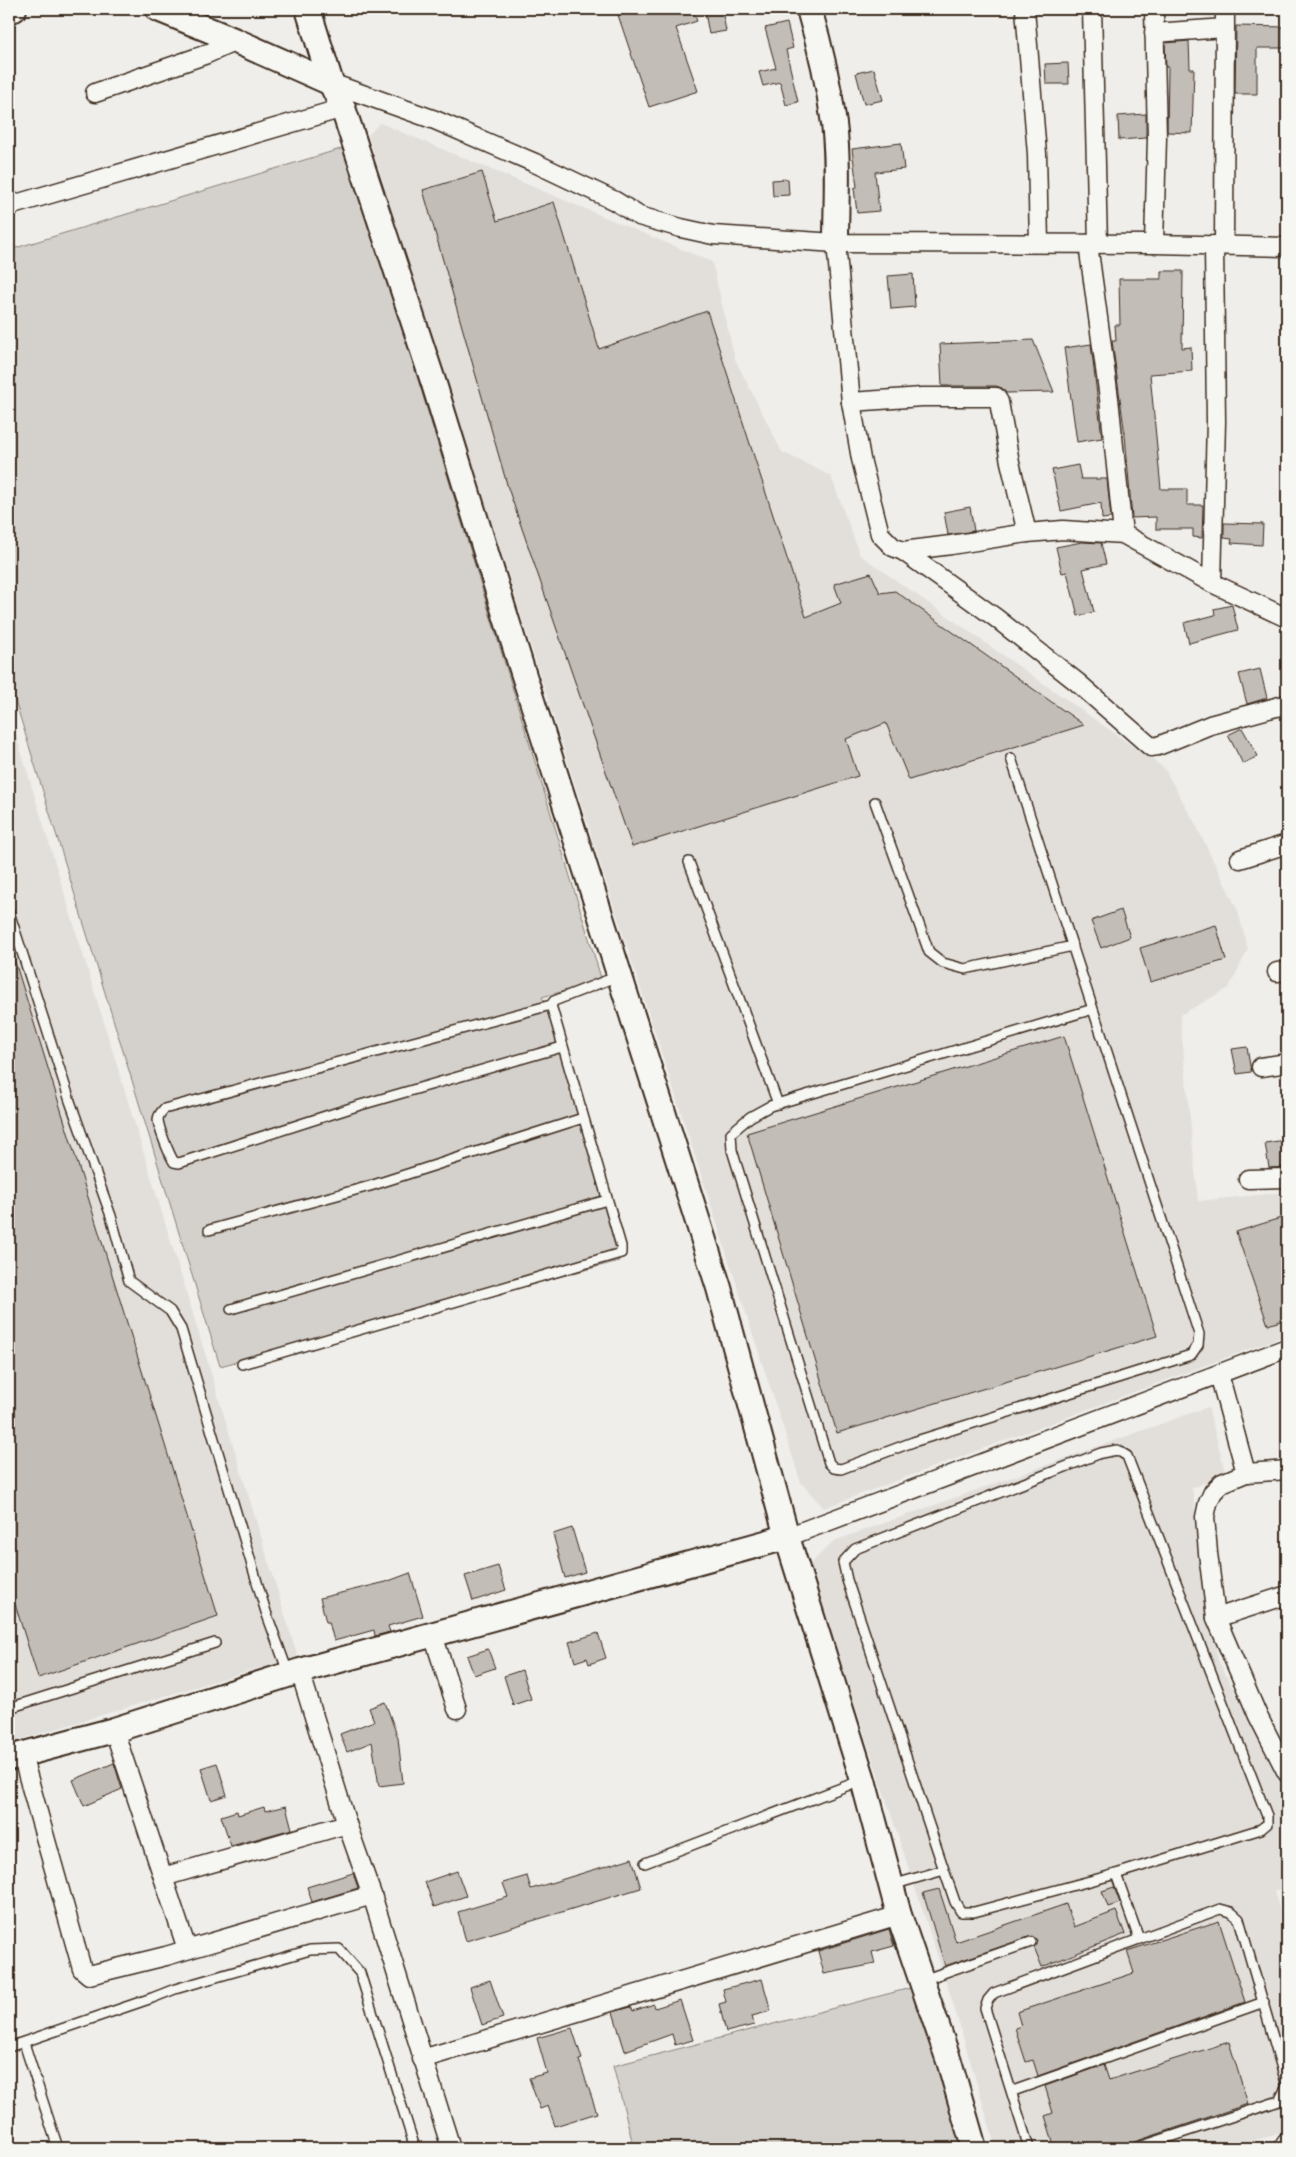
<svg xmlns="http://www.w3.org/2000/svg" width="1296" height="2157" viewBox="0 0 1296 2157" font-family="'Balsamiq Sans',sans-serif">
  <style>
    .built { fill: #e2dfdb }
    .green { fill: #d4d1cc; stroke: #887e75 }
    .building { fill: #c2bdb7; stroke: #3b2a1e }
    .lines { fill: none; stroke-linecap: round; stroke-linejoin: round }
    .lane-casing { stroke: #3b2a1e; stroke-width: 12 }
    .street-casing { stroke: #3b2a1e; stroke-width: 21 }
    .secondary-casing { stroke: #3b2a1e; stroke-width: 28 }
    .lane { stroke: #f6f6f2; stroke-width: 9 }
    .street { stroke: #f6f6f2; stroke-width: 18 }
    .secondary { stroke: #f6f6f2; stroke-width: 24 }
  </style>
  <rect width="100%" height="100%" fill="#efeeea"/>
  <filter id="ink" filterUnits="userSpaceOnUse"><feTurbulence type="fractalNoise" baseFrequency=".02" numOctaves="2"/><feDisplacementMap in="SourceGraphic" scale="10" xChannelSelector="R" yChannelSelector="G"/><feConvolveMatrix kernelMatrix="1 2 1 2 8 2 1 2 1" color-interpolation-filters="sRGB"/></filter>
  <g filter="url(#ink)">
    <g class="built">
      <polygon points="380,123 712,262 735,359 782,452 831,476 860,555 1164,768 1196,825 1238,911 1248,949 1229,988 1180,1015 1198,1201 1287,1192 1287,1335 824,1508 801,1483 608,888 368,135"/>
      <polygon points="9,712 299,1661 255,1669 9,1743"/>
      <polygon points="1208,1407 1226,1474 1192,1488 1218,1660 1283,1784 1287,1800 1287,1887 1274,1891 1287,1934 1287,2116 1279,2134 1222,2148 996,2148 952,2000 809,1565 834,1541"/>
    </g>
    <g class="green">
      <polygon points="347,147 602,981 542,997 562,1047 619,1261 220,1366 9,681 9,250"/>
      <polygon points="918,1986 961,2148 634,2148 613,2066"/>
    </g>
    <g class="building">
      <polygon points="616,9 692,9 697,21 676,28 698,91 649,107"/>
      <polygon points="722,9 726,31 709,34 705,12"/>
      <polygon points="787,23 793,48 786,50 798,102 786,105 780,82 763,86 759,72 776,68 765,28"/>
      <polygon points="1236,26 1287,27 1287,48 1257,48 1257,94 1235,94"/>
      <polygon points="1189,41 1190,69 1194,69 1192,133 1167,132 1168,67 1166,67 1165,43"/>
      <polygon points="1068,63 1069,84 1046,84 1045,64"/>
      <polygon points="874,69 883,100 864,104 856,73"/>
      <polygon points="1146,114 1146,138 1119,140 1118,116"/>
      <polygon points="901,143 904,169 875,172 879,211 857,213 854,188 857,187 852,149"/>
      <polygon points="482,172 497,221 554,202 599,349 707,311 806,617 841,603 834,584 871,573 880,593 895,591 1084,725 909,780 886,723 846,739 858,776 632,847 508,488 423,190"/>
      <polygon points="788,179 789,195 773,196 772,180"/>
      <polygon points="1161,271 1183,271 1182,348 1191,347 1192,371 1150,374 1161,489 1187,489 1187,505 1203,505 1202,538 1193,537 1193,529 1156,529 1156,517 1132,518 1125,435 1112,341 1116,341 1115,325 1120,325 1119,279 1161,279"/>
      <polygon points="913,274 915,307 891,309 888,276"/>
      <polygon points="1033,340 1054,392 1006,393 1002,388 996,386 942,386 940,344"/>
      <polygon points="1091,344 1102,438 1077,442 1064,348"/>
      <polygon points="1078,465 1081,479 1107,479 1111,518 1102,519 1101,503 1061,511 1052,470"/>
      <polygon points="970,507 974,531 948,535 944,512"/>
      <polygon points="1224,523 1263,524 1262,545 1231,543 1232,539 1224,538"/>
      <polygon points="1082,542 1101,543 1106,564 1083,569 1094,612 1078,616 1067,572 1062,573 1056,547"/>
      <polygon points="1232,605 1238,630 1189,643 1184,623 1215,615 1214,609"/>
      <polygon points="1260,669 1267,698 1247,704 1239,674"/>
      <polygon points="1242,728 1258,756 1243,764 1228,735"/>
      <polygon points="1121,910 1130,937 1101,948 1091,921"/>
      <polygon points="1216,925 1226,960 1150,982 1140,948"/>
      <polygon points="9,952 12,952 218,1616 38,1678 9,1585"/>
      <polygon points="1064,1036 1157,1336 837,1433 747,1133"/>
      <polygon points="1247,1047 1251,1072 1237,1074 1232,1049"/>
      <polygon points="1285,1140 1287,1167 1269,1168 1265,1143"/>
      <polygon points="1287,1216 1287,1319 1268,1325 1236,1232"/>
      <polygon points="572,1528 585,1572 565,1578 553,1534"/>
      <polygon points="498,1566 506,1590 473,1601 465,1576"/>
      <polygon points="410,1573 423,1616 388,1626 390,1632 375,1636 374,1630 334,1641 329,1622 326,1622 320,1598 386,1582"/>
      <polygon points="598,1633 606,1658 589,1664 587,1658 575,1662 569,1642"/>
      <polygon points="488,1649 495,1668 474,1675 467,1656"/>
      <polygon points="522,1670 531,1699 513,1705 504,1676"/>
      <polygon points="385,1702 398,1738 403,1783 379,1786 372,1742 347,1752 340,1734 374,1721 369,1708"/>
      <polygon points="114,1763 122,1789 84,1806 73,1780"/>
      <polygon points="217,1763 227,1795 211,1800 201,1768"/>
      <polygon points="286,1806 292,1829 231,1846 221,1816 237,1811 238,1815 264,1807 265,1811"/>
      <polygon points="632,1858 641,1888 466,1941 458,1912 508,1897 503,1883 527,1876 531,1889"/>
      <polygon points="457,1871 466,1896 434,1907 425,1882"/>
      <polygon points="353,1873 358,1888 312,1902 307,1887"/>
      <polygon points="1114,1887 1120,1903 1108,1907 1102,1891"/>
      <polygon points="939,1889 956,1942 1066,1904 1074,1927 1116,1911 1125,1934 1042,1967 1034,1947 1037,1940 1032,1936 945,1966 923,1893"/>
      <polygon points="1219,1921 1245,2002 1038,2076 1033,2060 1026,2062 1015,2028 1021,2026 1017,2012 1134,1973 1127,1951"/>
      <polygon points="889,1929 894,1946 872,1952 875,1964 824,1974 818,1951"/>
      <polygon points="762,1979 771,2011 752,2016 754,2025 726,2032 719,2004 726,2002 723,1989"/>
      <polygon points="490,1980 503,2018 482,2025 470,1987"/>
      <polygon points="680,2000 693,2040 675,2045 672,2034 625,2051 613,2012 631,2007 633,2011 654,2004 655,2008"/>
      <polygon points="572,2028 582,2059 579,2060 597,2113 555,2126 548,2106 540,2109 529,2078 547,2073 537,2038"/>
      <polygon points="1229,2042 1248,2104 1134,2142 1127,2148 1055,2148 1045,2116 1053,2113 1045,2086 1104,2065 1109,2080"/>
    </g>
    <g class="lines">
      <g class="lane-casing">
        <g id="lane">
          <polyline points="1011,758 1199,1334 1198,1345 1191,1355 913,1442 841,1469 834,1468 829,1463 732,1150 731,1133 750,1117 770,1106 1093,1009"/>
          <polyline points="875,802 929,952 943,963 965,969 1073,946"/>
          <polyline points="689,862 778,1104"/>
          <polyline points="9,912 70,1101 111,1216 129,1281 170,1311 181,1329 266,1612 289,1675"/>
          <path d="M562 1047 357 1106 179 1163 174 1162C169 1154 159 1129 158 1120 158 1115 161 1112 164 1109L551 1005 554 1001 618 976"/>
          <polyline points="209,1230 370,1186 583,1118"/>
          <polyline points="231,1309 607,1200"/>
          <polyline points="242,1364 621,1253 621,1246 551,1005"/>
          <polyline points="9,1708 215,1643"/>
          <polyline points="645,1863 862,1780"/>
          <polyline points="1116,1874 1139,1939"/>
          <polyline points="892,1885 944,1870 955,1902 961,1912 974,1912 1116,1874 1261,1829 1267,1824 1267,1816 1127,1456 1117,1450 1101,1453 855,1549 843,1562 847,1580 944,1870"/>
          <polyline points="923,1980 1031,1942"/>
          <polyline points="24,2043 58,2148"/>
          <polyline points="9,2047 152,1998 175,1989 310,1950 339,1949 360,1973 415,2148"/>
          <polyline points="1013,2091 1264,2002"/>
          <polyline points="1029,2148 985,2008 988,2000 994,1993 1220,1909 1231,1912 1239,1919 1287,2086 1279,2101 1136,2148"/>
        </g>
      </g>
      <g class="street-casing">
        <g id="street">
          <polyline points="1025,9 1037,154 1039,243"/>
          <polyline points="1092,9 1098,244"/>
          <polyline points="1154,9 1157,138 1154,244"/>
          <polyline points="1154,33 1225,28"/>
          <polyline points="331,83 435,120 535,163 615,201 639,216 681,228 713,235 836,243 1154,244 1287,247"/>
          <polyline points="95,93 207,54 236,41"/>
          <polyline points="9,206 343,108"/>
          <polyline points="836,243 851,402 861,459 880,534 893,547 903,551 951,545 1027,533 1063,530 1123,534 1212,583 1287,618"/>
          <polyline points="1088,244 1109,398 1123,534"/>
          <polyline points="1224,245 1225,9"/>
          <polyline points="851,402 922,397 996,397 999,402 1010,462 1027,533"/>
          <polyline points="903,551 996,618 1077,682 1151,747 1158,746 1210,725 1287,704"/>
          <polyline points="1212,583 1216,421 1214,245"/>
          <polyline points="1240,859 1287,844"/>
          <polyline points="1277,972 1287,971"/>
          <polyline points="1261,1067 1287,1063"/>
          <polyline points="1248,1179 1287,1178"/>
          <polyline points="1219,1374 1246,1473 1222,1483 1213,1492 1208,1503 1205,1517 1208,1553 1216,1618 1258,1716 1287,1773"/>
          <polyline points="1246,1473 1287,1470"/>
          <polyline points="787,1537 1287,1348"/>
          <polyline points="1216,1618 1287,1595"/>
          <polyline points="433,1635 457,1709"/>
          <polyline points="300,1671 347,1824 372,1895 451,2148"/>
          <polyline points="114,1730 187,1949"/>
          <polyline points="22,1755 82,1969 89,1975 166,1956 372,1895"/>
          <polyline points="163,1877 347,1824"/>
          <polyline points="422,2059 899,1915"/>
          <polyline points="1283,2148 1287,2142"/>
        </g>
      </g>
      <g class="secondary-casing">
        <g id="secondary">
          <polyline points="158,9 236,41 331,83"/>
          <polyline points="308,9 331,83 343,108 434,384 520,663 719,1288 787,1537 863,1780 899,1915 949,2061 974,2148"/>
          <path d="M809 9C820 46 829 86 834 124 839 164 836 203 836 243"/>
          <polyline points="9,10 14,9"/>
          <polyline points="9,1758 114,1730 300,1671 787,1537"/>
        </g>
      </g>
      <use href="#lane" class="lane"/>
      <use href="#street" class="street"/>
      <use href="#secondary" class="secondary"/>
    </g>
  </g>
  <rect width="1296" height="2157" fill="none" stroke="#f6f6f2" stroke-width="30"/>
  <rect x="15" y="15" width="1266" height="2127" fill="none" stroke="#3b2a1e" stroke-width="2" filter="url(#ink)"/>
</svg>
